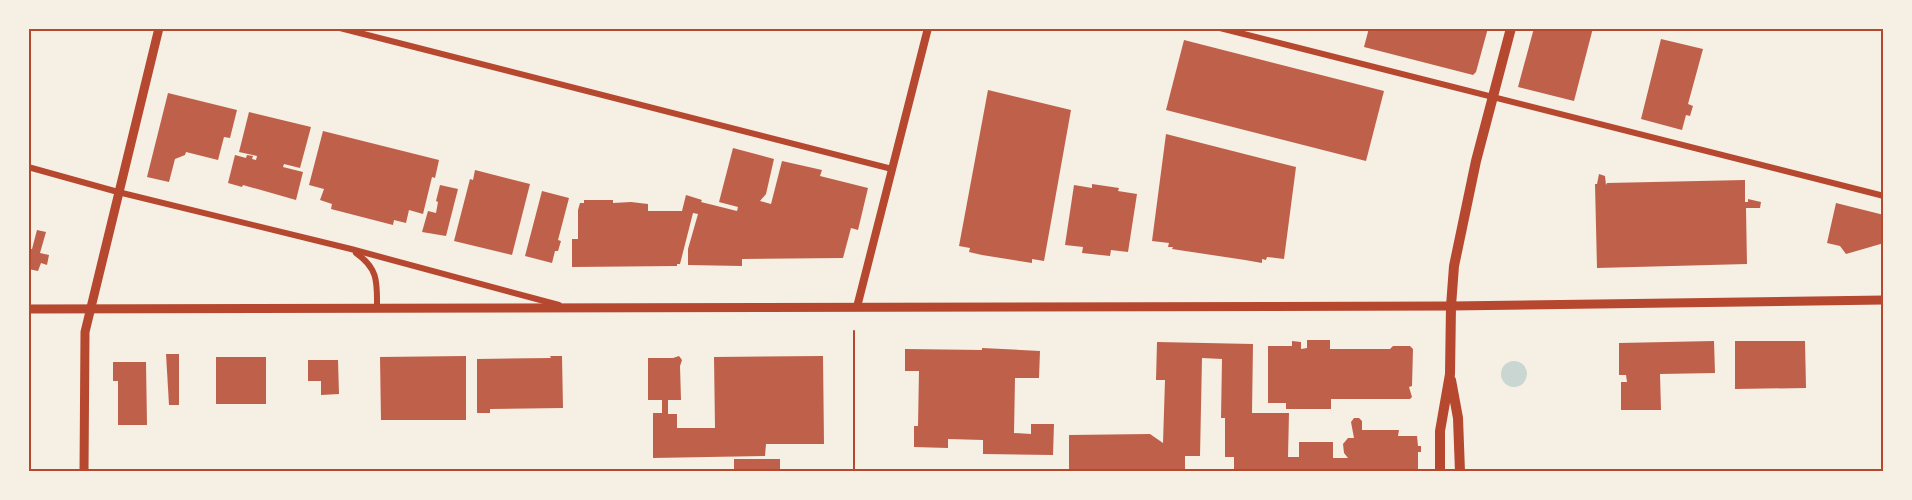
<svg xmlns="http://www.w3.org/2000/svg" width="1912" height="500" viewBox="0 0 1912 500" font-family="Barlow,sans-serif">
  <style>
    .water { fill: #c9d6d2 }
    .building { fill: #bf614a }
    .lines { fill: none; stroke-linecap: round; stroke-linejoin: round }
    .path { stroke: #b5482f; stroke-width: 2 }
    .minor { stroke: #b5482f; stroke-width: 6 }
    .tertiary { stroke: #b5482f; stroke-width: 8 }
    .secondary { stroke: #b5482f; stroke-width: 9 }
    .primary { stroke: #b5482f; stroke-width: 10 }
    .neatline { fill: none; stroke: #b5482f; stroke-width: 2 }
  </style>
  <rect width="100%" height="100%" fill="#f6efe4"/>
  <circle class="water" cx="1514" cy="374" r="13"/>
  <g class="building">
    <polygon points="1369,28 1488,28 1476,72 1473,75 1364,47"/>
    <polygon points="1534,28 1593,28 1574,101 1518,87"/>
    <polygon points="1661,39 1703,49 1688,104 1693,106 1690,116 1686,115 1682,130 1641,119"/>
    <polygon points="1184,40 1384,91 1366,161 1166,110"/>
    <polygon points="988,90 1071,110 1044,261 1032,259 1032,263 982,255 969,252 970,248 959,246"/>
    <polygon points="168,93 237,110 230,138 224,137 218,160 186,152 185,155 175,159 169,182 147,177"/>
    <polygon points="249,112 311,127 300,168 284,164 283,167 303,172 296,200 243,185 242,187 228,183 235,155 246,158 247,155 253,156 252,159 256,160 257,156 239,152"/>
    <polygon points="323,131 439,160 435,178 432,177 423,214 409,210 406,223 394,220 393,225 331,209 332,204 320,200 324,189 309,185"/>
    <polygon points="1166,134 1296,167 1284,259 1267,257 1266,260 1262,259 1262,263 1245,260 1172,249 1173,247 1168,247 1169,243 1152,241"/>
    <polygon points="733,148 774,159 766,194 760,201 771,204 782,161 822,170 820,176 868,188 858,230 851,228 843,258 742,259 742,266 688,265 688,249 698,214 693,213 680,264 677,264 677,266 572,267 572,239 578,239 578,210 580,203 584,203 584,200 613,200 613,203 631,202 648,204 648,211 682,211 686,195 702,200 701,202 737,211 738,207 719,202"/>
    <polygon points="475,170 530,184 512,255 454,241 470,179 473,180"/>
    <polygon points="1599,174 1605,176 1606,185 1607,183 1745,180 1745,202 1748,202 1748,199 1761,202 1760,208 1746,208 1747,264 1597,268 1595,184 1597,184"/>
    <polygon points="1092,184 1119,188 1118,191 1137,194 1128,252 1111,250 1110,256 1082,253 1083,247 1065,245 1074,185 1092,188"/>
    <polygon points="440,185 458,189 446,236 422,232 428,211 436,213 438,202 436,201"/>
    <polygon points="542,191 569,198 558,240 561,241 558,251 555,251 552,263 525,256"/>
    <polygon points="1836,203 1884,215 1884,243 1846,254 1840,246 1827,243"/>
    <polygon points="37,230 46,232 40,253 49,255 47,265 41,263 38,271 28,269 31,258 28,257 28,249 32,249"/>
    <polygon points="1307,340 1330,340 1330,349 1390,349 1393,346 1410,346 1413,349 1412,386 1409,387 1412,397 1410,399 1331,399 1331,409 1286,409 1286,403 1268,403 1268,346 1292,346 1292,341 1301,342 1301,349 1307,348"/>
    <polygon points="1714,341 1715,373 1660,374 1661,410 1621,410 1621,382 1627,382 1626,375 1619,375 1619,343"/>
    <polygon points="1735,341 1805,341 1806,388 1735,389"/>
    <polygon points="1157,342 1253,344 1252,413 1289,413 1288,457 1299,457 1299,442 1333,442 1333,458 1348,458 1344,453 1343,444 1348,438 1354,438 1351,422 1354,418 1359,418 1362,421 1362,430 1399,430 1398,436 1417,436 1418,446 1421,446 1421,452 1418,452 1418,472 1234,472 1234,457 1225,457 1225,418 1221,418 1222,359 1202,358 1200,456 1185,456 1185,472 1069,472 1069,435 1150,434 1163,443 1165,380 1156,380"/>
    <polygon points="982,348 1040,351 1039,378 1015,378 1014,433 1031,434 1031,424 1054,424 1053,455 983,454 983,440 948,439 948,448 914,447 914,426 918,426 919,371 905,371 905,349 982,350"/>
    <polygon points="166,354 179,354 179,405 169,405"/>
    <polygon points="466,356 466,420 381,420 380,357"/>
    <polygon points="550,356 562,356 563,408 490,409 490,413 477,413 477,359 551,358"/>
    <polygon points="679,356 682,360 680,366 681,400 668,400 668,414 677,414 677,428 715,428 714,357 823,356 824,444 766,444 765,456 653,458 653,413 662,413 662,400 648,400 648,358 673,358"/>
    <rect x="216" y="357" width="50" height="47"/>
    <polygon points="308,360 338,360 339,394 321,395 321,381 308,381"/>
    <polygon points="113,362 146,362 147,425 118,425 118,381 113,381"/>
    <rect x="734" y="459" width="46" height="13"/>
  </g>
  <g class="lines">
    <polyline class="path" points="854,472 854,331"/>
    <g class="minor">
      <polyline points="340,28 892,169"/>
      <polyline points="1220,28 1884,196"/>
      <polyline points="28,167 118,192 351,249 559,305"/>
      <path d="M356 253C379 269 377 283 377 309"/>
    </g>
    <polyline class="tertiary" points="857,307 928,28"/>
    <g class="secondary">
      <polyline points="28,309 1451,306 1884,300"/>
      <polyline points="84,472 85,332 159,28"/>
    </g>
    <g class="primary">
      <polyline points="1451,380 1458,418 1460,472"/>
      <polyline points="1440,472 1440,431 1450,374 1451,306 1454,266 1476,161 1511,28"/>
    </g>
  </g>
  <rect width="1912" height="500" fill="none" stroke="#f6efe4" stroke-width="60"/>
  <rect x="30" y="30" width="1852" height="440" class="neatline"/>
</svg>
